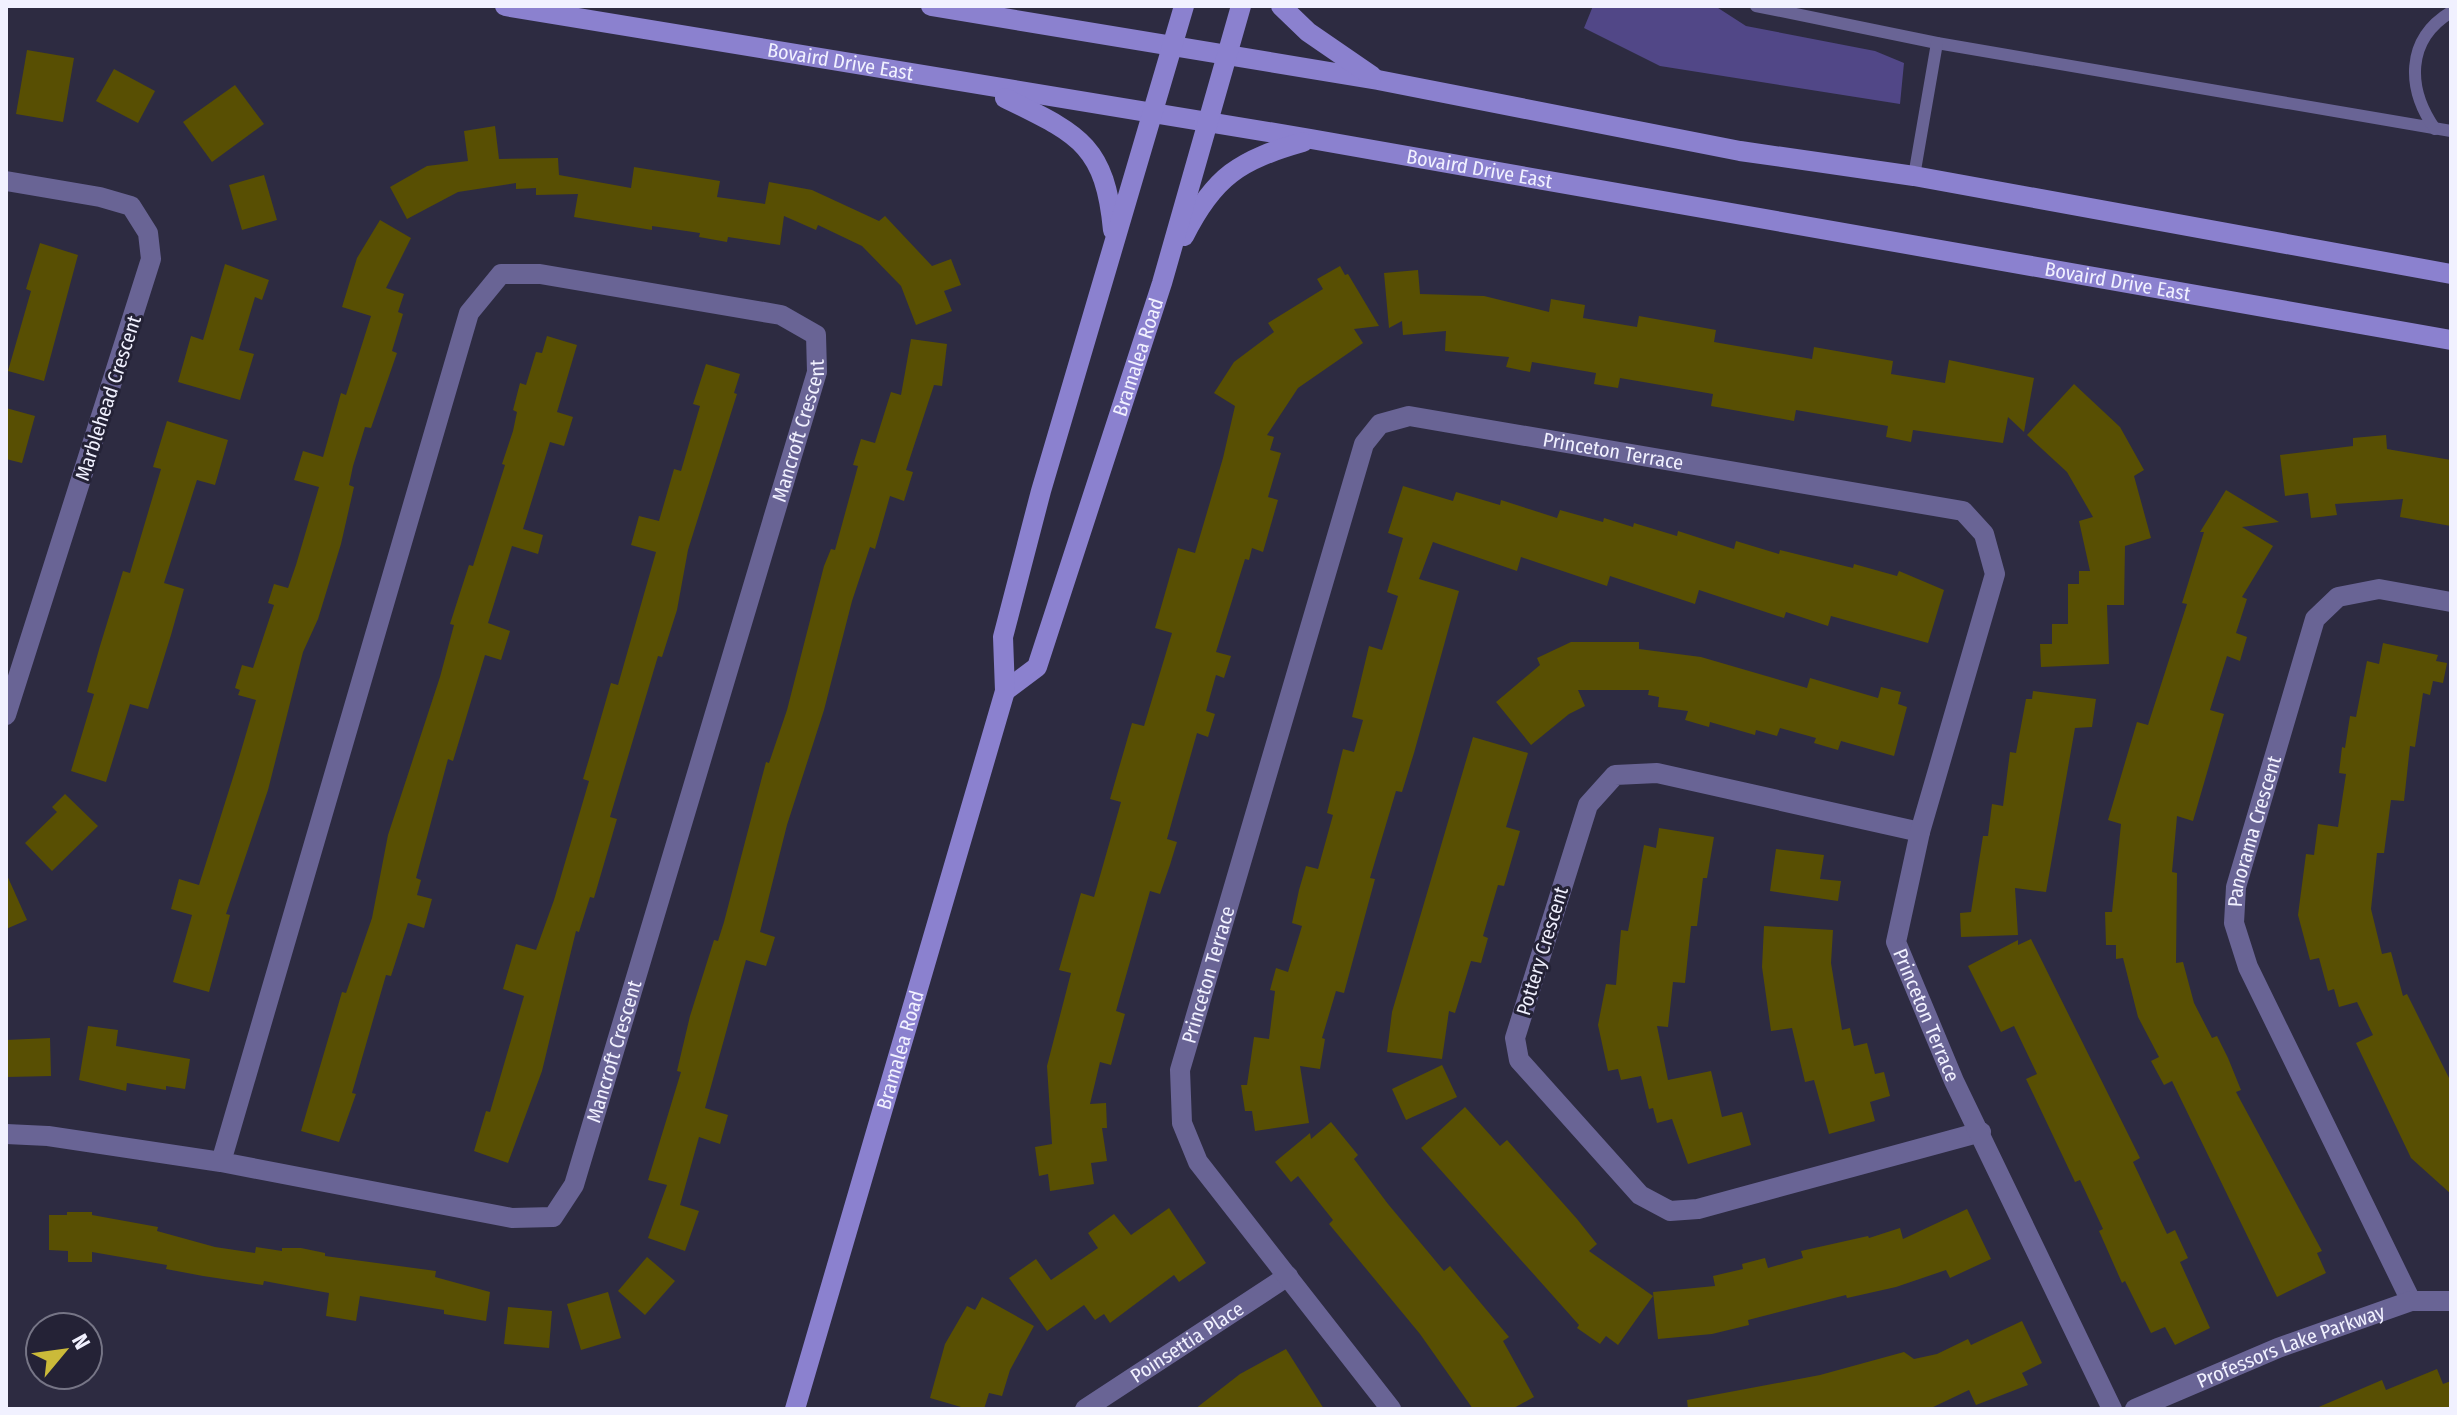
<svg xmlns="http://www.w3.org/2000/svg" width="2457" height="1415" viewBox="0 0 2457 1415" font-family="'Fira Sans Condensed',sans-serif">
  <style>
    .green { fill: #514787 }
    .building { fill: #584f03 }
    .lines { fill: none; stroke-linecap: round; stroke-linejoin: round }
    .service { stroke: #696495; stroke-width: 12 }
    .minor { stroke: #696495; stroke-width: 20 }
    .secondary { stroke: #8b81cf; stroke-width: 20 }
    .labels { text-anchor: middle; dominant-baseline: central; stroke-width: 6; stroke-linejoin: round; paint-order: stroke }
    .street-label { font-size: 20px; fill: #f1f1ff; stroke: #242236 }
  </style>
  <rect width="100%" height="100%" fill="#2d2b41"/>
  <polygon class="green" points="1593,6 1715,6 1746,26 1875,51 1904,63 1900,104 1660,66 1584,28"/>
  <g class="building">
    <polygon points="27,50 74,58 63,122 16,114"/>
    <polygon points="114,69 155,91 138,123 96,101"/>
    <polygon points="235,85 264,124 212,162 183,122"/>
    <polygon points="495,126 499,159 558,158 559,175 631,188 634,167 720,181 717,197 765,204 769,182 812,190 879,221 885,216 932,266 951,259 961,285 944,291 952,311 916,325 901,286 862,246 818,225 816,230 784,216 780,245 728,237 727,242 699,237 700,233 652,226 652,230 574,217 578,194 536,195 536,188 516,189 516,183 458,192 407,219 390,187 427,166 468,161 464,131"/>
    <polygon points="264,175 277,220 242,230 229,185"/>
    <polygon points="380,220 411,238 386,288 404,294 398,312 403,314 392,351 397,353 371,428 365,427 353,466 349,485 354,487 341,544 318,619 303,652 268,790 226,914 230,915 209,992 173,982 192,915 171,909 179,879 199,885 236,768 256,700 238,695 240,690 235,688 242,665 253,668 274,605 268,603 274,584 288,588 296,565 319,487 294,480 303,451 323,457 341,393 346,395 371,316 342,307 357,258"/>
    <polygon points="40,243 78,255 44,381 8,371 31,291 26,289"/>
    <polygon points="225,264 269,280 262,300 255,297 239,350 254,354 240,400 178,382 191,336 203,340"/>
    <polygon points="1340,266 1345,275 1348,274 1379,326 1354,329 1363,343 1298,388 1267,435 1274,437 1270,450 1281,453 1268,497 1278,500 1263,552 1252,548 1249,560 1245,559 1216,652 1231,656 1224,678 1216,675 1206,711 1215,714 1208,737 1197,733 1167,839 1177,842 1170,865 1160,894 1150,891 1116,1011 1125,1014 1111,1065 1100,1062 1090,1104 1106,1103 1107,1128 1102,1128 1107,1161 1091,1163 1094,1184 1050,1191 1048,1174 1039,1176 1035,1147 1052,1144 1047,1066 1071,973 1059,970 1081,893 1094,897 1121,802 1110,799 1132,723 1144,726 1172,633 1155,628 1178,548 1195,553 1223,458 1235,406 1214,393 1234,362 1274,332 1268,323 1323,289 1317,279"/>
    <polygon points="1418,270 1420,294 1484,296 1549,312 1551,299 1585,305 1583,318 1637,327 1639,316 1716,330 1714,342 1812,359 1814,347 1848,353 1893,361 1891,374 1945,383 1949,360 2034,378 2024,432 2008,417 2003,443 1913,430 1911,442 1886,437 1888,426 1796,410 1794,421 1711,406 1713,394 1620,378 1618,388 1594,384 1596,373 1532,362 1530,372 1506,367 1509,357 1445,351 1446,331 1403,335 1402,321 1389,328 1384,273"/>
    <polygon points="547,336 577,345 557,412 573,417 564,446 550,442 523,529 543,535 538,554 512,546 488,623 510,631 501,660 485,655 453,761 448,759 416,878 421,880 417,895 432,899 424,928 408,923 391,976 386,975 352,1093 356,1094 339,1142 301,1131 342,992 346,993 372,918 388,835 440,677 454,625 450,624 469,565 473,566 505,465 502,464 513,431 517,412 513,410 520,383 526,385 536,352 542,353"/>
    <polygon points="911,339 947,344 942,386 934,385 906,470 913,472 904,501 890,496 875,549 870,547 852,601 824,710 787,825 760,932 775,937 766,966 746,960 705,1108 728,1115 720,1144 699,1137 680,1205 699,1211 685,1251 648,1238 667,1185 648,1180 681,1072 677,1071 690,1016 714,940 718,941 724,922 766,762 769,763 787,710 824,566 831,549 835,550 858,466 853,465 861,439 875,443 891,392 901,395"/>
    <polygon points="706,364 740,374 734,393 737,394 688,550 677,610 662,657 658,656 610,817 617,819 594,898 590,897 579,932 576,931 542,1071 508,1163 474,1151 486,1111 490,1112 524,996 503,989 516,944 536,950 554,900 589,781 583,779 589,759 611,683 618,685 656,552 631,545 639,516 659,521 674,469 681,471 700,406 693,404"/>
    <polygon points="2074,384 2120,427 2144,470 2134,476 2151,538 2125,546 2124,605 2107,605 2109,664 2041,667 2040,644 2052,644 2052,624 2068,624 2068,584 2079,584 2079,571 2090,571 2079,521 2093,517 2067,472 2027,435"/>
    <polygon points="6,408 35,416 22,463 6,459"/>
    <polygon points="167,421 228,440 215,485 197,480 164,583 184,589 171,635 148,709 130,704 106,782 71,771 94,694 87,692 100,646 123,571 130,573 161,469 153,467"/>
    <polygon points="2386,435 2387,449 2451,460 2451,526 2400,517 2403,499 2335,504 2337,515 2311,518 2308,493 2285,496 2280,455 2353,446 2353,438"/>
    <polygon points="1403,486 1453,501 1456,492 1500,505 1501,500 1557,518 1560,510 1603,522 1604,518 1633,527 1634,523 1677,536 1678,531 1734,549 1736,541 1779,554 1780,550 1853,568 1854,564 1897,576 1899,571 1944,590 1928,643 1831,616 1828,626 1786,612 1784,618 1699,590 1695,604 1610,576 1607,586 1521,557 1517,571 1433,542 1419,579 1459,591 1414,753 1402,792 1396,791 1370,878 1375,879 1344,993 1336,991 1322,1038 1325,1039 1320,1069 1300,1066 1309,1123 1255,1131 1252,1111 1245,1111 1241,1085 1247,1085 1254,1037 1269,1039 1275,991 1270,990 1276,968 1288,972 1302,926 1292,923 1299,890 1306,866 1318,869 1333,815 1327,813 1343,749 1354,752 1363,720 1352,717 1369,646 1382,650 1398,596 1387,592 1403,538 1388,533"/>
    <polygon points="2226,490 2279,522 2242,527 2273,546 2242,597 2247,599 2236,633 2247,637 2240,661 2227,656 2210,710 2224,714 2193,821 2177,816 2172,872 2177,873 2176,963 2183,962 2194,1003 2212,1038 2217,1036 2228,1058 2241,1090 2236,1092 2322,1251 2317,1253 2326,1273 2277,1297 2172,1081 2164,1085 2151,1061 2159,1057 2138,1017 2123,958 2116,959 2116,945 2106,945 2105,912 2112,912 2121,824 2108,820 2137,722 2148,725 2187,604 2182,603 2204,532 2200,532"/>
    <polygon points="1571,642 1639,642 1639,649 1701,657 1807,688 1810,678 1878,698 1881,687 1901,692 1898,704 1907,707 1894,756 1841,741 1838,750 1814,743 1816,738 1780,728 1777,736 1756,730 1755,735 1710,722 1709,727 1685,720 1688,711 1658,707 1659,697 1648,695 1649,690 1578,690 1585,706 1569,714 1531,745 1496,702 1540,665 1537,658"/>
    <polygon points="2383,643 2438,655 2436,661 2447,663 2443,683 2433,681 2430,695 2423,693 2415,747 2410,746 2404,801 2391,800 2384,853 2377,853 2371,909 2382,954 2391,952 2403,996 2407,994 2451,1082 2451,1194 2411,1158 2356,1043 2373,1035 2357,1002 2339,1007 2334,989 2328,991 2319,958 2310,960 2298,915 2306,854 2314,855 2318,824 2338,827 2346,774 2339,773 2342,747 2345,748 2350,716 2356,717 2367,661 2379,664"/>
    <polygon points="2033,691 2096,699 2092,727 2075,728 2046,892 2015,888 2018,935 1961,937 1960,913 1971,912 1983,836 1988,836 1992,804 2003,806 2010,752 2016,753 2026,699 2032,699"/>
    <polygon points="1473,737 1528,753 1506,827 1520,831 1504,886 1498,885 1483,936 1488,938 1481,963 1471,961 1455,1013 1449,1011 1442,1059 1387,1052 1392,1012"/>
    <polygon points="65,794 98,826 52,871 25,843 57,812 52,807"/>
    <polygon points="1659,828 1714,837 1707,878 1703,878 1697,926 1691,926 1685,983 1673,982 1668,1027 1657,1026 1668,1080 1711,1071 1722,1117 1742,1112 1751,1145 1688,1164 1672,1119 1657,1123 1653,1108 1649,1109 1641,1076 1621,1080 1618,1069 1608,1071 1598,1025 1606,984 1616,985 1621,930 1628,931 1644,845 1656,848"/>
    <polygon points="1776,849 1824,855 1820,879 1841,881 1838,901 1770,891"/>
    <polygon points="6,873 27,920 6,929"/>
    <polygon points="1764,926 1833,930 1831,963 1842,1030 1850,1028 1854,1046 1867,1043 1875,1074 1884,1072 1890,1096 1870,1102 1875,1121 1829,1134 1814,1080 1805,1082 1792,1028 1771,1031 1762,967"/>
    <polygon points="2031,939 2140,1158 2133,1162 2167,1234 2175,1230 2188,1258 2180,1262 2210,1328 2175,1345 2165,1327 2151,1333 2125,1281 2122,1283 2099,1231 2103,1229 2080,1180 2075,1182 2026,1079 2037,1074 2014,1026 2001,1032 1968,966 2018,940 2018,945"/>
    <polygon points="88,1026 118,1030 116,1046 190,1059 185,1089 166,1086 166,1090 127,1083 126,1091 79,1080"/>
    <polygon points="50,1038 51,1076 7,1077 6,1040"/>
    <polygon points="1442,1065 1457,1097 1406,1120 1392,1089"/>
    <polygon points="1465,1107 1500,1146 1507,1140 1577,1219 1597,1244 1589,1251 1653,1296 1618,1345 1606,1336 1600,1344 1577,1328 1579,1325 1421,1148"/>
    <polygon points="1331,1122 1358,1155 1354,1159 1388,1204 1444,1271 1450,1266 1509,1337 1503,1341 1534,1397 1512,1409 1473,1409 1420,1334 1329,1224 1333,1220 1298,1176 1291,1182 1275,1162 1310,1133 1311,1139"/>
    <polygon points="1169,1208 1206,1263 1179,1282 1174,1275 1110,1323 1104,1314 1095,1320 1084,1305 1047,1331 1009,1278 1036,1259 1051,1280 1098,1248 1088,1233 1114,1214 1131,1235"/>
    <polygon points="1967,1209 1991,1259 1950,1278 1946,1270 1896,1287 1847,1298 1846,1295 1748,1320 1749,1325 1712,1334 1658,1339 1653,1292 1715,1286 1713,1276 1743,1269 1742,1264 1765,1258 1768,1268 1803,1258 1801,1251 1868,1236 1869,1238 1900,1228 1903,1239"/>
    <polygon points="67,1212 92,1212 92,1215 158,1227 157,1231 215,1247 255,1253 256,1247 282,1251 282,1248 301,1248 325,1253 325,1256 436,1271 435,1277 490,1292 486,1321 444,1314 444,1310 360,1296 356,1321 326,1316 329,1293 264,1281 263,1285 203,1276 166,1269 167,1265 92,1252 92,1262 68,1262 68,1251 49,1250 49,1215 67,1215"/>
    <polygon points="647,1257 675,1281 645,1315 618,1291"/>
    <polygon points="608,1292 621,1338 581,1350 567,1304"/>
    <polygon points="982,1297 1034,1326 1010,1370 1002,1396 989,1393 984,1409 968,1409 930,1398 945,1344 967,1306 975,1310"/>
    <polygon points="508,1307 552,1311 549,1348 504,1344"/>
    <polygon points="2022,1321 2042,1363 2022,1373 2028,1385 1976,1405 1969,1390 1929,1409 1688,1409 1687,1400 1820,1375 1904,1352 1914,1359 1937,1354 1968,1339 1971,1345"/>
    <polygon points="1286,1349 1324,1409 1195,1409 1240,1374"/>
    <polygon points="2437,1369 2443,1384 2451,1381 2451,1409 2314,1409 2382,1380 2386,1390"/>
  </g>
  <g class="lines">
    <g class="service">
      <polyline points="1756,6 1937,43 2451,131"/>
      <path d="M2435 129C2407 89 2405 40 2451 12"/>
      <polyline points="1914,176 1937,43"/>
    </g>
    <g class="minor">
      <polyline points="6,181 100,197 131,206 148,233 151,259 6,715"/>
      <polyline points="1920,832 1657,773 1615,775 1588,805 1515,1038 1519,1060 1640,1195 1670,1211 1698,1209 1981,1132"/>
      <path id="s1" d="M6 1134 48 1136 221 1162 512 1218 553 1217 574 1185 817 372 816 335 781 315 540 274H501L469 313 221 1162"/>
      <path id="s2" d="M2411 1301 2248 967 2234 923 2236 887 2315 619 2338 597 2379 589 2451 602"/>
      <path id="s3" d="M1085 1409 1288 1276"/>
      <path id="s4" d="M1391 1409 1198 1162 1182 1123 1180 1070 1364 444 1380 424 1409 416 1963 511 1984 534 1995 574 1920 832 1896 942 1954 1081 2112 1409"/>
      <path id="s5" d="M2135 1409 2278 1348 2411 1301H2451"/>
    </g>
    <g class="secondary">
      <path id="s6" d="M505 6 1311 139 2451 340"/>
      <polyline points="931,6 1378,80 1740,151 1914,176 2451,274"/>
      <polyline points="1281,6 1308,32 1372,76"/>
      <path d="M1005 98C1078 134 1105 144 1113 230"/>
      <path d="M1184 236C1214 176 1240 160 1303 142"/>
      <path id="s7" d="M1005 691 1037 667 1162 283 1241 6"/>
      <path id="s8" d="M795 1409 1005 691 1003 637 1041 491 1184 6"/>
    </g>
  </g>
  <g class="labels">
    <g class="street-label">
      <text stroke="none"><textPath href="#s6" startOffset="340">Bovaird Drive East</textPath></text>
      <text stroke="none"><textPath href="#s6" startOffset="988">Bovaird Drive East</textPath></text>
      <text stroke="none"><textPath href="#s6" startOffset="1636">Bovaird Drive East</textPath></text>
      <text stroke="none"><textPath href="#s7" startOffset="366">Bramalea Road</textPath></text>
      <text transform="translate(108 398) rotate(-72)">Marblehead Crescent</text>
      <text stroke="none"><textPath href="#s1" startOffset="1380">Mancroft Crescent</textPath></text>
      <text stroke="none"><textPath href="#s4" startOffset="1324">Princeton Terrace</textPath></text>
      <text stroke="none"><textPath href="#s2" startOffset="512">Panorama Crescent</textPath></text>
      <text transform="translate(1542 951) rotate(-73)">Pottery Crescent</text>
      <text stroke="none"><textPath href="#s4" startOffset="508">Princeton Terrace</textPath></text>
      <text stroke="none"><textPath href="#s4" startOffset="2212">Princeton Terrace</textPath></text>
      <text stroke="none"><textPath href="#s8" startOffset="374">Bramalea Road</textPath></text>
      <text stroke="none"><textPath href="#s1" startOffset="732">Mancroft Crescent</textPath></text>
      <text stroke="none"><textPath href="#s3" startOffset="122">Poinsettia Place</textPath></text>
      <text stroke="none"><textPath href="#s5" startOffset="168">Professors Lake Parkway</textPath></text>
    </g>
  </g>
  <rect width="2457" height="1415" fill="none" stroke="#f1f1ff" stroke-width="16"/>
  <g transform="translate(64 1351) rotate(61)"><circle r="38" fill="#242236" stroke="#767586" stroke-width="2"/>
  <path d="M0-6L14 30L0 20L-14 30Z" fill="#cbba39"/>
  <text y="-12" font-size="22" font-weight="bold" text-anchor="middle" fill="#f1f1ff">N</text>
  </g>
</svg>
